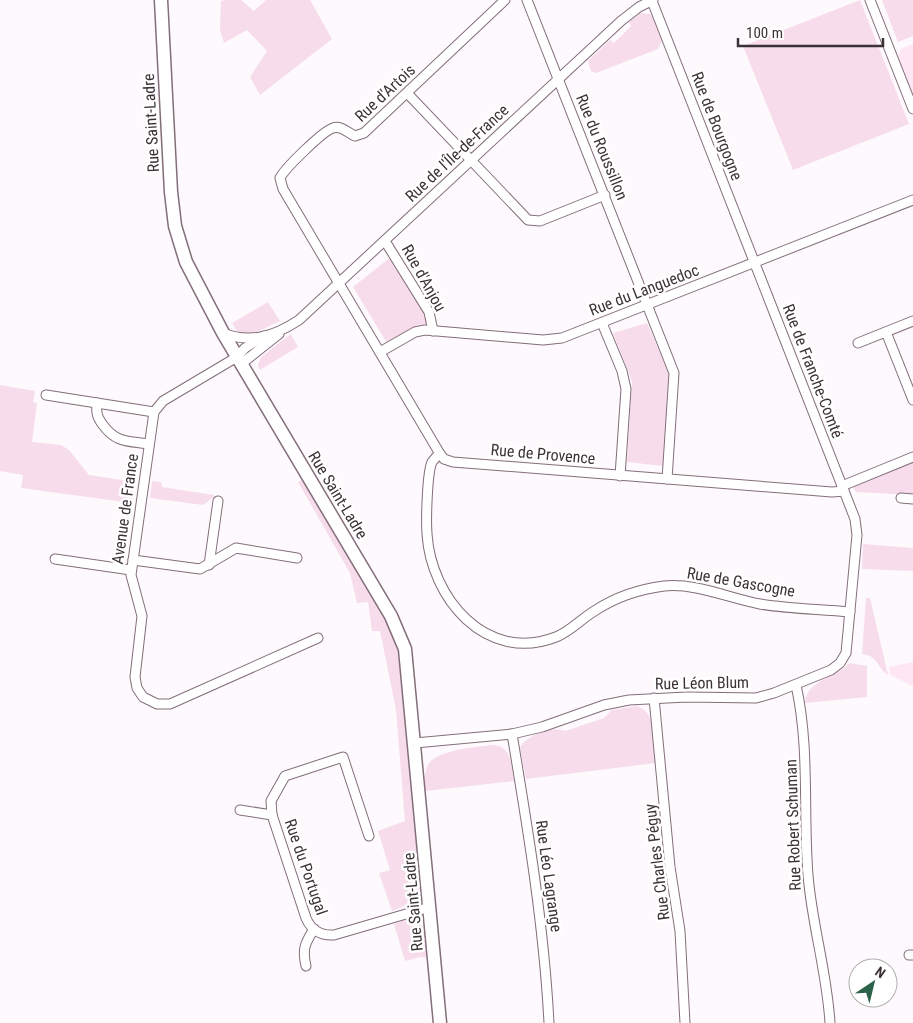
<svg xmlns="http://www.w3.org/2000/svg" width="913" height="1023" viewBox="0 0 913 1023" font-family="'Roboto Condensed',sans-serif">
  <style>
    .built { fill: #ffe6f4 }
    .green { fill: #f7ddec }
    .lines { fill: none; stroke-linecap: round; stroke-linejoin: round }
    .street-casing { stroke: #836e7b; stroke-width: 11 }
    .secondary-casing { stroke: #836e7b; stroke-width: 15 }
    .street { stroke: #fff; stroke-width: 9 }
    .secondary { stroke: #fff; stroke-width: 12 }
    .labels { text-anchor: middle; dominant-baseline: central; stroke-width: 5; stroke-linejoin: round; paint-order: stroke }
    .street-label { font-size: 16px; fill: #3c3338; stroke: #fff }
  </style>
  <rect width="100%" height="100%" fill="#fef9fc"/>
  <g class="built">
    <polygon points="913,44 913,94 898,56 901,49"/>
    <polygon points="913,662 913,686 890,675 889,667"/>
  </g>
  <g class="green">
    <polygon points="226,0 241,0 254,11 266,0 310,0 332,39 260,95 250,77 267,51 247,30 224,43 220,30 221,1"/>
    <polygon points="860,0 909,124 793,170 743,46"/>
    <polygon points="882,0 913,0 913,36 898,42"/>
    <polygon points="640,13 650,14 654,18 663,38 658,49 596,73 591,71 588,61 610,40 614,43 631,26 629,22"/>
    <polygon points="392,256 428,315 428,324 419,325 387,343 353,287"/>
    <polygon points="268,302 280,321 257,332 238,333 232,323"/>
    <polygon points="647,323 670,376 663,466 627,462 632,381 613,333"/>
    <polygon points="291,334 298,347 260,370 258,365 261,357"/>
    <polygon points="0,385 35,391 33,402 37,403 32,442 61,445 69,450 89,475 135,482 132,503 21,488 23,475 0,471"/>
    <polygon points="913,460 913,495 856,492 852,485"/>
    <path d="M303 479 391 628 401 655 420 886C418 900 403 907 392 911L379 873 390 870 378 831 405 821 396 710 380 631H372L368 602 357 603 350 573 298 482Z"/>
    <polygon points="152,481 161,482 162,487 214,495 214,497 203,505 150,498"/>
    <polygon points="863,544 913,548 913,571 862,569"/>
    <path d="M866 598H870L888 675C876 667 879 656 862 654Z"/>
    <path d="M850 663 867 666V697L805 703C805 682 835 677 850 663Z"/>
    <path d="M637 706C658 713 654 745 656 763L526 779 520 748C527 735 551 726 565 731L604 718 612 710Z"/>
    <path d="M493 745C512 746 511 766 514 781L425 791C425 784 424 774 427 767 432 750 477 747 493 745Z"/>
    <path d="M408 919C431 925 426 936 429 958L420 957 405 961 394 924Z"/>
  </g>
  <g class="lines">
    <g class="street-casing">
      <g id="street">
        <path d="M505 0 364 133 355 136C348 133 341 125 333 128 323 131 285 168 280 178L283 189 440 454 444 459 453 462 832 492 844 491"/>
        <polyline points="527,0 674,373 667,479"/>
        <polyline points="870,0 913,109"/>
        <polyline points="407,93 528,220 540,221 605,195"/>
        <polyline points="385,241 429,312 433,331"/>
        <polyline points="602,323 622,371 626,389 620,476"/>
        <polyline points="886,332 913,400"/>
        <path d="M223 333C250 344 275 336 299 320L621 21 639 7 653 0"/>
        <polyline points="264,336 245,348 237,357 163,401 154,412 131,575 142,616 135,677 137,688 143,697 157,704 170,704 318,638"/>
        <polyline points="858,343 913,321"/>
        <polyline points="380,352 415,332 425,330 543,340 562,338 913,200"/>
        <polyline points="241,364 279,334"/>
        <polyline points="46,395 154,412"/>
        <path d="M97 403C96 413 97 417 103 425 116 443 128 441 149 444"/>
        <path d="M440 454C437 456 434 459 432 462 427 473 426 520 427 534 431 598 486 664 556 637 571 631 582 618 596 610 616 597 641 589 664 586 697 583 728 598 760 604 790 609 820 609 850 612"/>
        <polyline points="842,486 913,457"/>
        <polyline points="901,498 913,499"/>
        <polyline points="55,559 131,570"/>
        <polyline points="133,560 200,569 236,548 297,558"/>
        <polyline points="209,565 218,501"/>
        <path d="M796 685C810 748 803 812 808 875 812 925 827 972 830 1023"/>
        <polyline points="654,698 670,867 680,931 685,1023"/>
        <path d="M512 734C528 830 544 926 549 1023"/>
        <polyline points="415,743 512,734 542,727 604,705 629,700 687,697 756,698 774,693 831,670 840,663 846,653 857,535 855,519 652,1"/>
        <path d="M240 810 272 815 306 918C311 930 321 936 334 935L430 907"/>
        <polyline points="272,815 271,801 285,776 343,757 369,836"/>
        <polyline points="909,955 913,955"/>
        <path d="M306 966C302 949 305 943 314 929"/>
      </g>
    </g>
    <g class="secondary-casing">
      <polyline id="secondary" points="161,0 171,192 175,226 186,262 223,333 391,616 405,649 440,1023"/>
    </g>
    <use href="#street" class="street"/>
    <use href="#secondary" class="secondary"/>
  </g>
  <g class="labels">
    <g class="street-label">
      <text transform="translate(385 93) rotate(-43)">Rue d'Artois</text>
      <text transform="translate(151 123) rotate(-93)">Rue Saint-Ladre</text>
      <text transform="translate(717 126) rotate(69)">Rue de Bourgogne</text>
      <text transform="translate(602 147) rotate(68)">Rue du Roussillon</text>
      <text transform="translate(457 153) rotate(-43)">Rue de l'Île-de-France</text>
      <text transform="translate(424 278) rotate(61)">Rue d'Anjou</text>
      <text transform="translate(644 290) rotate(-21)">Rue du Languedoc</text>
      <text transform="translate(813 371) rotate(69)">Rue de Franche-Comté</text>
      <text transform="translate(543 454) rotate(5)">Rue de Provence</text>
      <text transform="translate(338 495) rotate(59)">Rue Saint-Ladre</text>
      <text transform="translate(125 509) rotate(-82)">Avenue de France</text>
      <text transform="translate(741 582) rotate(10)">Rue de Gascogne</text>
      <text transform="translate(702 683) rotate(-1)">Rue Léon Blum</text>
      <text transform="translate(793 825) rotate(-92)">Rue Robert Schuman</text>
      <text transform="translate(657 862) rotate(-97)">Rue Charles Péguy</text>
      <text transform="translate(306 867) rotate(71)">Rue du Portugal</text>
      <text transform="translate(549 876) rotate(82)">Rue Léo Lagrange</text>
      <text transform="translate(413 902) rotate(-95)">Rue Saint-Ladre</text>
    </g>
  </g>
  <g transform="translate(873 983) rotate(35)"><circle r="24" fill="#ffffff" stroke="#b1adaf"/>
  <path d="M0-4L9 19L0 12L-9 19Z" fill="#2b6249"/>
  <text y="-8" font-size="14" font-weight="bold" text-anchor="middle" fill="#3c3338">N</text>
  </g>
  <path d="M738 38v8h145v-8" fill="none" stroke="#3c3338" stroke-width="2.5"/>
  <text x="746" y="38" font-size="15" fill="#3c3338" stroke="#ffffff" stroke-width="4" paint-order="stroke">100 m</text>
</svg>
